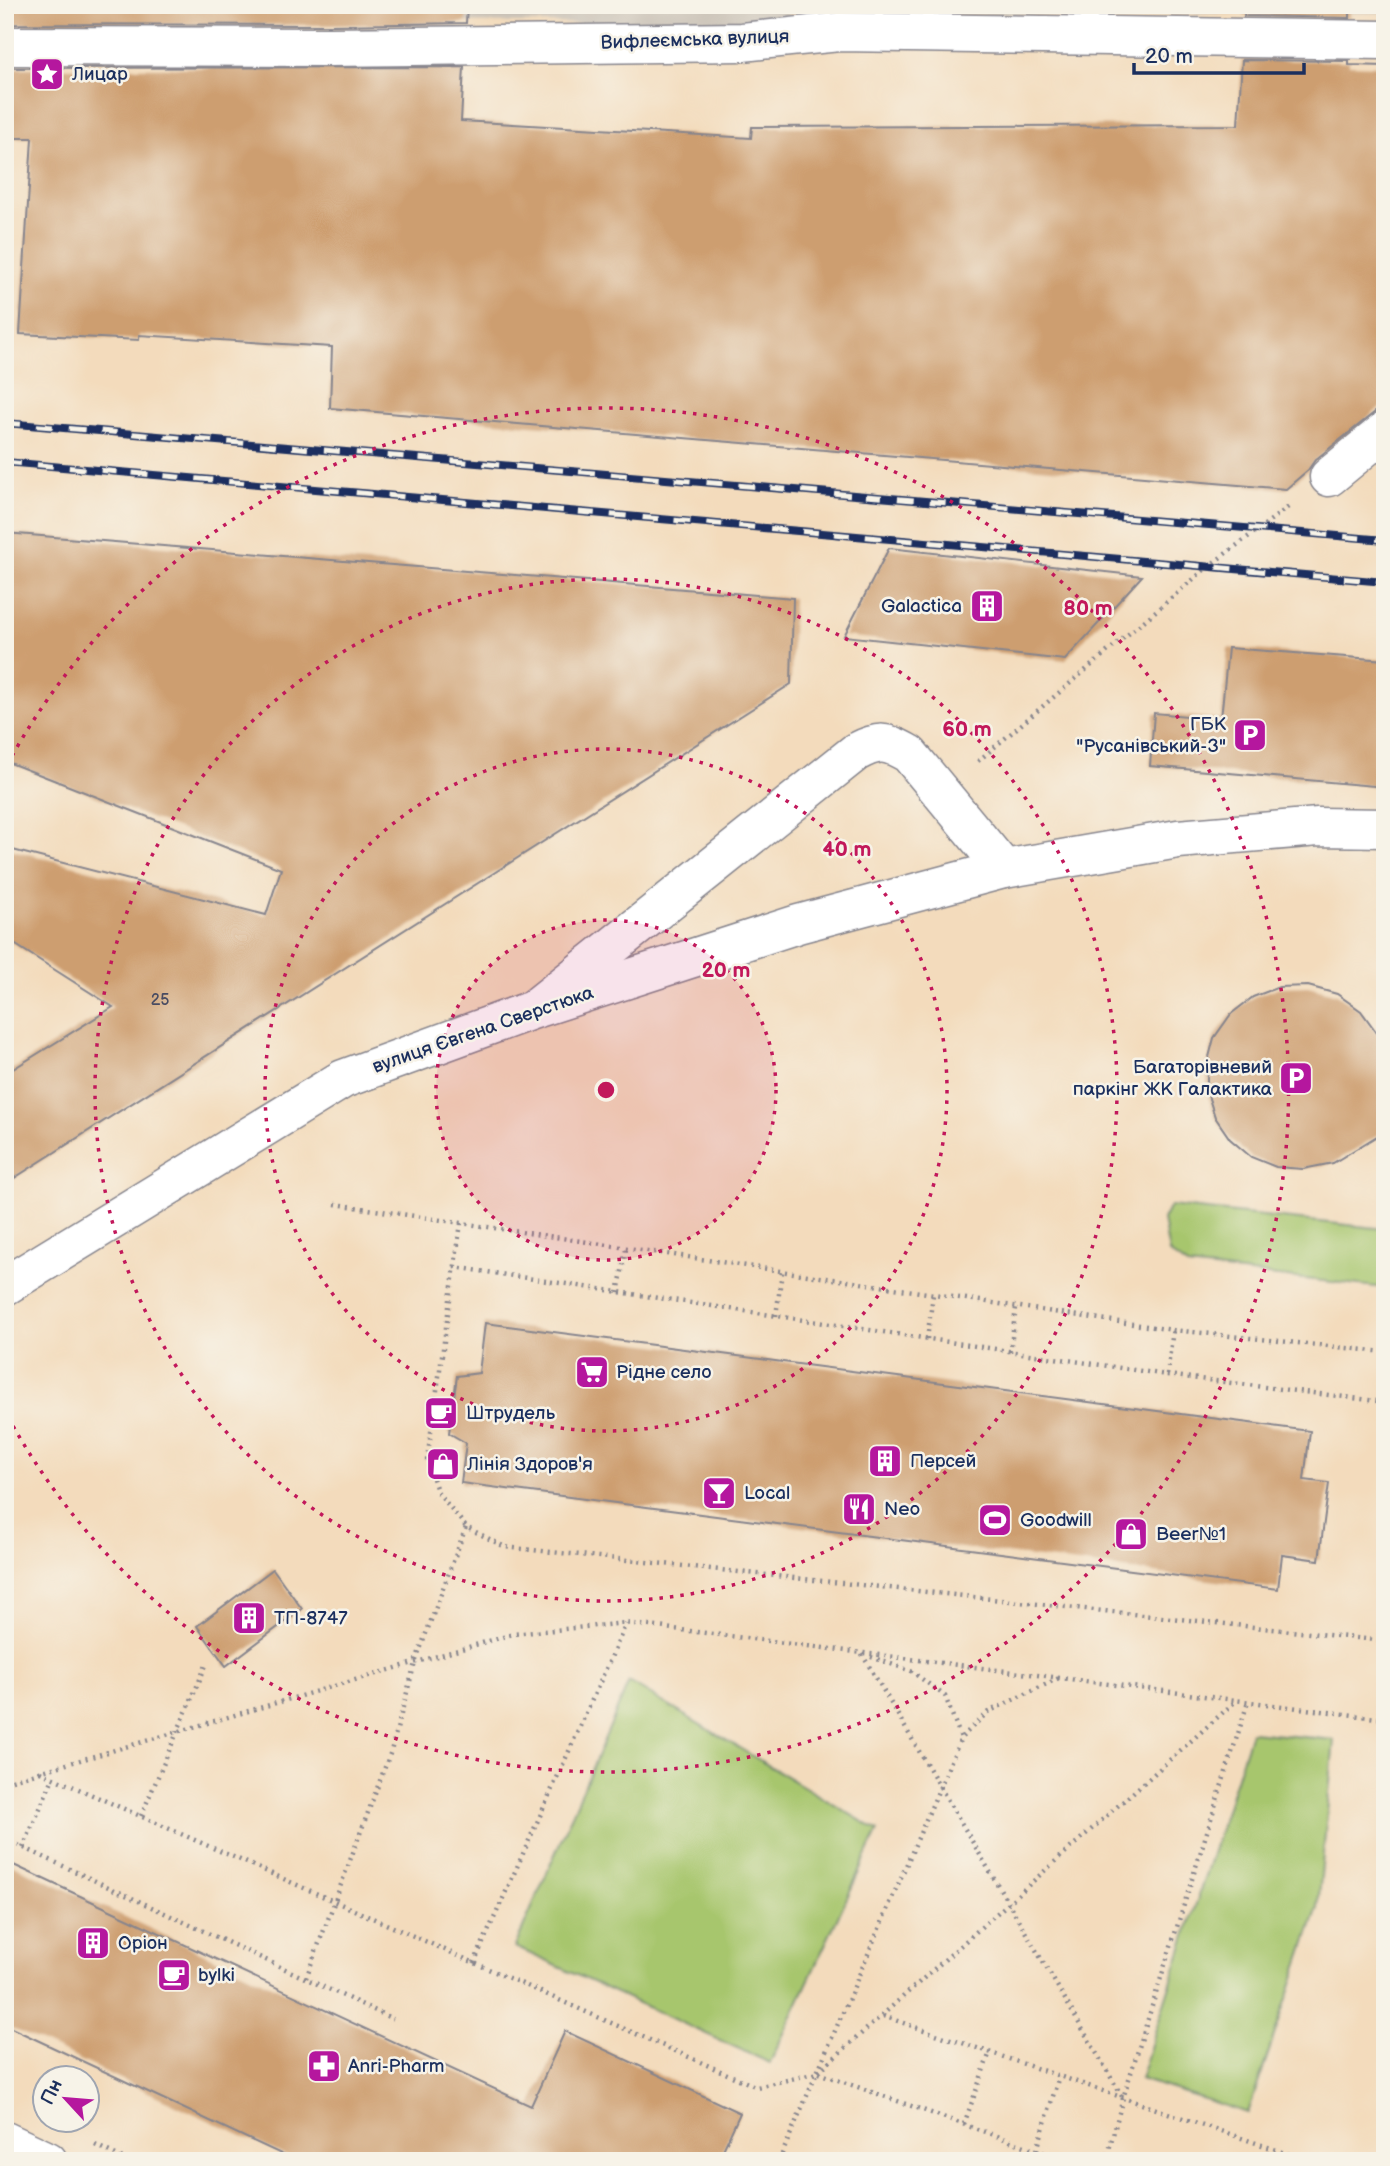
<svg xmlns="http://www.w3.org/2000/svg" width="1390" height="2166" viewBox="0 0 1390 2166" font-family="'Balsamiq Sans',sans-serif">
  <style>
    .industrial { fill: #cbc3b8 }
    .green { fill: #a7c66d; stroke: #617a66; stroke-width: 2 }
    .building { fill: #cd9e70 }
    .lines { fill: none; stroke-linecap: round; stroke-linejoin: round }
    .minor-casing { stroke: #87858d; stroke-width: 41 }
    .major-casing { stroke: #87858d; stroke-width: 41 }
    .path { stroke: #87858d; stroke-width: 4.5; stroke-dasharray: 2 5; stroke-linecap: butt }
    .minor { stroke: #fff; stroke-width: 38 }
    .major { stroke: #fff; stroke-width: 38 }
    .rail-casing { stroke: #1b2f5e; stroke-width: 8 }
    .rail { stroke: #f7f3e8; stroke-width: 5; stroke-dasharray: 16; stroke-linecap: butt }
    .ring { fill: none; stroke: #c2185b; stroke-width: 3.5; stroke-dasharray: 3.5 7 }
    .labels { text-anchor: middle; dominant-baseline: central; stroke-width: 5; stroke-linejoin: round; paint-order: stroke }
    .number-label { font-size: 16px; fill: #484b62 }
    .street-label { font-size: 19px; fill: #1b2f5e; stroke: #f7f3e8 }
    .poi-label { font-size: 19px; fill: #1b2f5e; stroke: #f7f3e8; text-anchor: start }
    .centre { fill: #c2185b; stroke: #f7f3e8; stroke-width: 3.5 }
    .ring-label { font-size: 21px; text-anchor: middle; font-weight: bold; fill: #c2185b; stroke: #f7f3e8; stroke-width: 5; stroke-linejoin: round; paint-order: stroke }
  </style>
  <rect width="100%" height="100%" fill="#f7f3e8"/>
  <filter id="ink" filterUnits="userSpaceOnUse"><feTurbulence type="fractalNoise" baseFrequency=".0143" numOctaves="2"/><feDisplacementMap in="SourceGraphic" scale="14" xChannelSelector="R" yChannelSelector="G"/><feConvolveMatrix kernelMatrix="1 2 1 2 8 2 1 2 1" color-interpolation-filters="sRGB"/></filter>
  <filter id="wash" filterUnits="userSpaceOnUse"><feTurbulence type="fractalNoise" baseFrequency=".00686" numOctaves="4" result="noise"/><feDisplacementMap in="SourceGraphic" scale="28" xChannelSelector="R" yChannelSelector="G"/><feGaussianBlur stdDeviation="1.57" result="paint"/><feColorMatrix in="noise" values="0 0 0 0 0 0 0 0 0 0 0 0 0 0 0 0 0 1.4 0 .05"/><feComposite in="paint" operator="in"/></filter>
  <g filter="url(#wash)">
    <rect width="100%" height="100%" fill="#f3dbbc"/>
    <g class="industrial">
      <polygon points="5,5 794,5 783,25 5,19"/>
      <polygon points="870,5 1385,5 1385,13 870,15"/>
    </g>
    <g class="green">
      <polygon points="1170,1206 1385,1229 1385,1288 1187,1266 1169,1253 1163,1220"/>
      <polygon points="629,1682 878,1831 770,2063 515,1947"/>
      <polygon points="1251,1732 1334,1740 1318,1907 1248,2113 1140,2079"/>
    </g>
    <g id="blocks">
      <g class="building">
        <polygon points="5,5 467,5 466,23 330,25 5,24"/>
        <polygon points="1245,5 1350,5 1350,18 1244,16"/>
        <polygon points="1242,60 1349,61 1349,65 1385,66 1385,404 1315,460 1308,470 1286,489 330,408 332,347 139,335 139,340 20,334 32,138 5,138 5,68 464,67 461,121 751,138 752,127 1238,125"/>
        <polygon points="5,533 793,598 791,684 5,1184 5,1074 113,1007 5,938 5,848 266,915 281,869 5,761"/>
        <polygon points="889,548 1142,576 1065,660 844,636"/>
        <polygon points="1228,648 1385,660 1385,787 1150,766 1154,713 1221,719"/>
        <polygon points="1308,986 1337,994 1361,1011 1385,1044 1385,1131 1333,1163 1303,1169 1276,1167 1251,1157 1230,1139 1215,1117 1207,1092 1207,1065 1214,1038 1231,1014 1253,997 1279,987"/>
        <polygon points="485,1323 1310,1431 1304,1480 1329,1483 1319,1560 1282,1555 1278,1589 461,1483 466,1443 449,1433 457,1376 479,1373"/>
        <polygon points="273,1569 302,1609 226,1666 197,1626"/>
        <polygon points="5,1861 531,2106 565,2031 740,2113 718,2161 296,2161 5,2025"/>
      </g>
    </g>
  </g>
  <g filter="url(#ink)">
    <use href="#blocks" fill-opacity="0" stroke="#87858d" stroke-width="2"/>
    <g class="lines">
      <g class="minor-casing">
        <g id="minor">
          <polyline points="5,46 330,47 742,42 839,32 1385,40"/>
          <polyline points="1329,477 1385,431"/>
          <path d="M535 1008 856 752C879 740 886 741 909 754L1004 869"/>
          <polyline points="5,2141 48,2161"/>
        </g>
      </g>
      <g class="major-casing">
        <polyline id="major" points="5,1286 343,1079 532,1010 798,924 1004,869 1178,839 1318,827 1385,828"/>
      </g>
      <g class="path">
        <polyline points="978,761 1209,566 1291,505"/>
        <polyline points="335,1204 1173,1330 1385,1352"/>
        <polyline points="461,1223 427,1460 437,1491 466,1527 505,1547 1385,1641"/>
        <polyline points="454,1267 1167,1375 1385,1402"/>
        <polyline points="618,1293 626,1249"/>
        <polyline points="776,1316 782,1272"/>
        <polyline points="927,1339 933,1295"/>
        <polyline points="1010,1352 1016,1308"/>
        <polyline points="1167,1375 1173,1330"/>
        <polyline points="862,1654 1123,2098"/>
        <polyline points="871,1657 911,1671 945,1696 961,1738"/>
        <polyline points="40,1772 757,2087 817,2073 1236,1701"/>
        <polyline points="5,1782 513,1634 626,1623 1385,1719"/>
        <polyline points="141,1816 207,1663"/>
        <polyline points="5,1839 393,2019"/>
        <polyline points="23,1848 53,1778"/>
        <polyline points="474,1963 626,1624"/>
        <polyline points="306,1978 391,1751 415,1663 466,1527"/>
        <polyline points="883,2016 1309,2161"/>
        <polyline points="818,2073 1067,2161"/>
        <polyline points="964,2124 990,2052"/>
        <polyline points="95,2145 129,2161"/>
        <polyline points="1037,2150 1059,2076"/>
        <polyline points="779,2161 961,1738 988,1712 1059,1678"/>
        <polyline points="1106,2161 1123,2098 1248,1702"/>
        <polyline points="1272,2161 1275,2149"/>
      </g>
      <use href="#minor" class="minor"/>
      <use href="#major" class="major"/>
      <g class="rail-casing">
        <g id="rail">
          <polyline points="5,423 1385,540"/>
          <polyline points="5,462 1385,582"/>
        </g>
      </g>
      <use href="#rail" class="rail"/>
    </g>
  </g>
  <circle cx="606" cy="1090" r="170" fill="#c2185b" fill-opacity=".12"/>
  <g class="ring">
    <circle cx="606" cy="1090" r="170"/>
    <circle cx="606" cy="1090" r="341"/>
    <circle cx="606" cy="1090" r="511"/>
    <path d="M7 765A682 682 0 1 1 7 1415"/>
  </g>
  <defs>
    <g id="sight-square" transform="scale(1.75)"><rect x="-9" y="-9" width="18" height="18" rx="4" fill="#b5179e" stroke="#f7f3e8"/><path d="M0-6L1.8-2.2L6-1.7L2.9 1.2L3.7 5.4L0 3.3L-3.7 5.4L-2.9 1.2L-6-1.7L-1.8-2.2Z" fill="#fff"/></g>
    <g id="building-square" transform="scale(1.75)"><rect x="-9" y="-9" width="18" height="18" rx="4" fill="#b5179e" stroke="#f7f3e8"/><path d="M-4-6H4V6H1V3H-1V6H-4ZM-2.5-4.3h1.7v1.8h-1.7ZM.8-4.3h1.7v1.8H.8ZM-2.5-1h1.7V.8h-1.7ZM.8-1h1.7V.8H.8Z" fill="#fff"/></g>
    <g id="parking-square" transform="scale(1.75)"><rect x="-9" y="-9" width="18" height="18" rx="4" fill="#b5179e" stroke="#f7f3e8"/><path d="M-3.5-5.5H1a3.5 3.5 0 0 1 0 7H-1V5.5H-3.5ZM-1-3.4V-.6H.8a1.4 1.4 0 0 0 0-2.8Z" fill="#fff"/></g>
    <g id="supermarket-square" transform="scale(1.75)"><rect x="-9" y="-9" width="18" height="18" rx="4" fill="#b5179e" stroke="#f7f3e8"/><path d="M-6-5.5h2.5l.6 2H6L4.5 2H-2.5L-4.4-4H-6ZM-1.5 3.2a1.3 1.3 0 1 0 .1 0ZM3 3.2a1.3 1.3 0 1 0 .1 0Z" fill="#fff"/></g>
    <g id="cafe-square" transform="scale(1.75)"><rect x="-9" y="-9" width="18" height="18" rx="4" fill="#b5179e" stroke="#f7f3e8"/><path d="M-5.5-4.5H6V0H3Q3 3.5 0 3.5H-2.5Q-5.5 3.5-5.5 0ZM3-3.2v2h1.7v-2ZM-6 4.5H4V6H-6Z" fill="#fff"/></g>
    <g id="shop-square" transform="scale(1.75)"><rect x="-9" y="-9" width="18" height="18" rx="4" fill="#b5179e" stroke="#f7f3e8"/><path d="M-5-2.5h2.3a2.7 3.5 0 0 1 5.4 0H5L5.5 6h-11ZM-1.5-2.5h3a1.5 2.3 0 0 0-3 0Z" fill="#fff"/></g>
    <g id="bar-square" transform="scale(1.75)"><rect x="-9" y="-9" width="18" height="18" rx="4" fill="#b5179e" stroke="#f7f3e8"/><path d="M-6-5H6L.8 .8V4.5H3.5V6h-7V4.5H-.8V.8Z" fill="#fff"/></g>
    <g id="restaurant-square" transform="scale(1.75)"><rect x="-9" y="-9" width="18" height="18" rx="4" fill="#b5179e" stroke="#f7f3e8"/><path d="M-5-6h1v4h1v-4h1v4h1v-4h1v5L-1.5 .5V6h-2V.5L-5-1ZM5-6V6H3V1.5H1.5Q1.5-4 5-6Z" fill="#fff"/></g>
    <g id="stadium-square" transform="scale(1.75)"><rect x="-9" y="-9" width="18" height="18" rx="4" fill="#b5179e" stroke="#f7f3e8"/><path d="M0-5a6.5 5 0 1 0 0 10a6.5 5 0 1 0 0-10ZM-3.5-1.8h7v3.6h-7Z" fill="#fff"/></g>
    <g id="pharmacy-square" transform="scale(1.75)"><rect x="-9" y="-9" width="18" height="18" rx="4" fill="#b5179e" stroke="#f7f3e8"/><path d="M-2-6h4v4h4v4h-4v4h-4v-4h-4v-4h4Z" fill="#fff"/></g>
  </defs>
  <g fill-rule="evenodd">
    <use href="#sight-square" x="47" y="74"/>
    <use href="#building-square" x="987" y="606"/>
    <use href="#parking-square" x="1250" y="735"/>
    <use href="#parking-square" x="1296" y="1078"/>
    <use href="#supermarket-square" x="592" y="1372"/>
    <use href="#cafe-square" x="441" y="1413"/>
    <use href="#building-square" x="885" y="1461"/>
    <use href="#shop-square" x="443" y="1464"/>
    <use href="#bar-square" x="719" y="1493"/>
    <use href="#restaurant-square" x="859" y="1509"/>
    <use href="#stadium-square" x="995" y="1520"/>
    <use href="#shop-square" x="1131" y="1534"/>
    <use href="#building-square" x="249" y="1618"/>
    <use href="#building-square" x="93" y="1943"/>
    <use href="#cafe-square" x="174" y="1975"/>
    <use href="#pharmacy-square" x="324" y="2066"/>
  </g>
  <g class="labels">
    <g class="number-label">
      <text x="160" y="1000">25</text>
    </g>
    <g class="street-label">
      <text transform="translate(695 40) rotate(-2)">Вифлеємська вулиця</text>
      <text transform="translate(483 1030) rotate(-19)">вулиця Євгена Сверстюка</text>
    </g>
    <g class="poi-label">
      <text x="72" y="74">Лицар</text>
      <text x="962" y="606" text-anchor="end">Galactica</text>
      <text x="1226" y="724" text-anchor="end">ГБК<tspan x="1226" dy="22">"Русанівський-3"</tspan></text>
      <text x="1272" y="1067" text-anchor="end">Багаторівневий<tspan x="1272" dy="22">паркінг ЖК Галактика</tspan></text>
      <text x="616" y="1372">Рідне село</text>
      <text x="466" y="1413">Штрудель</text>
      <text x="910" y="1461">Персей</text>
      <text x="467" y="1464">Лінія Здоров'я</text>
      <text x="744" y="1493">Local</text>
      <text x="884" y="1509">Neo</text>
      <text x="1020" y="1520">Goodwill</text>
      <text x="1156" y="1534">Beer№1</text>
      <text x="274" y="1618">ТП-8747</text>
      <text x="118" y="1943">Оріон</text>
      <text x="198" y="1975">bylki</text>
      <text x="348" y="2066">Anri-Pharm</text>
    </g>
  </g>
  <circle cx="606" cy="1090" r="10" class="centre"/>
  <g class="ring-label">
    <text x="1088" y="615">80 m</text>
    <text x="967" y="736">60 m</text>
    <text x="847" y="856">40 m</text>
    <text x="726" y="977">20 m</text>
  </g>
  <rect width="1390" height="2166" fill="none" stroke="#f7f3e8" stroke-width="28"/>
  <g transform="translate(66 2099) rotate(296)"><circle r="33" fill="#f7f3e8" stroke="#9fa5b1" stroke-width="2"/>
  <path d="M0-5L12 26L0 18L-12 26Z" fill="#b5179e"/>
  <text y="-10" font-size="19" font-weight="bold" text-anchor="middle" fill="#1b2f5e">Пн</text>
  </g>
  <path d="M1134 63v10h170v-10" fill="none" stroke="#1b2f5e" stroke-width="3.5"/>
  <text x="1145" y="63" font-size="21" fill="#1b2f5e" stroke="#f7f3e8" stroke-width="5" paint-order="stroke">20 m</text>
</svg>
